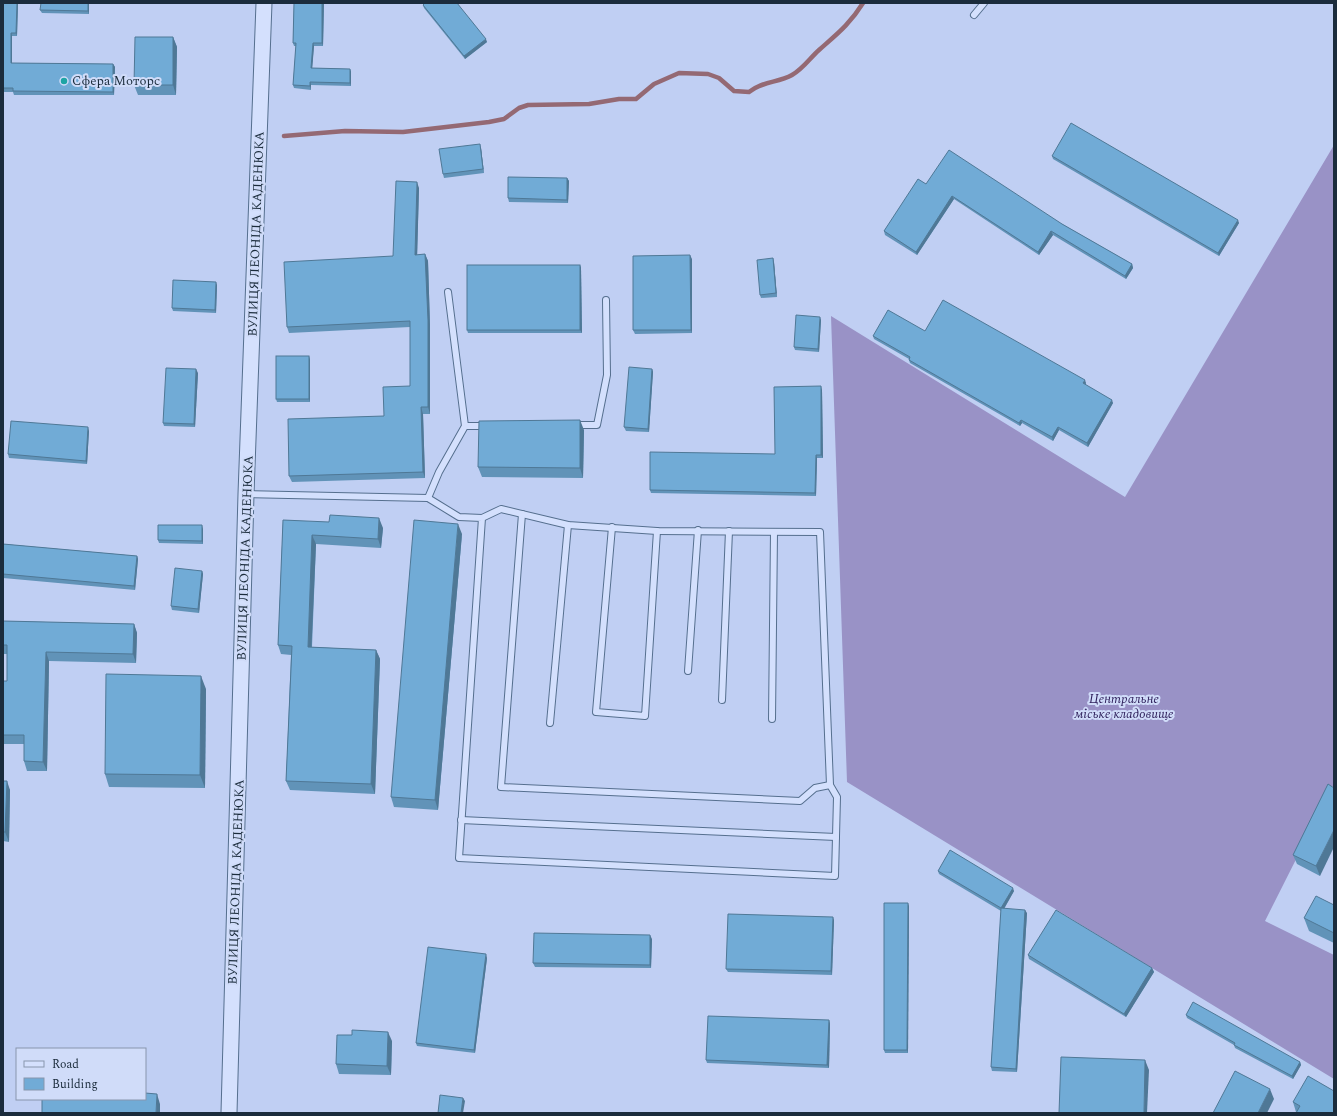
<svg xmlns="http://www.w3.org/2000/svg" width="1337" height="1116" viewBox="0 0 1337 1116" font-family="Spectral,serif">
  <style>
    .cemetery { fill: #9992c6 }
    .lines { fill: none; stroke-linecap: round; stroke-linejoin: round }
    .stream { stroke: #946973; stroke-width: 4.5 }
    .service-casing { stroke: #556f8e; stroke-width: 8 }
    .tertiary-casing { stroke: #556f8e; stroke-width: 17 }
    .service { stroke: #d4e0fd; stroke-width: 6 }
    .tertiary { stroke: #d4e0fd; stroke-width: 15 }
    .wall { fill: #6193b8 }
    .shaded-wall { fill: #4f7896 }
    .building { fill: #71abd6; stroke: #4f7896 }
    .poi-dot { fill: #1ea4a4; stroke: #d0dcf9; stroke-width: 1.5 }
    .labels { text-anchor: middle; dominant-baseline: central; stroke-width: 4; stroke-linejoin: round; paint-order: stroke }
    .poi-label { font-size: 13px; fill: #1b2c3c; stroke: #d0dcf9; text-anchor: start }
    .street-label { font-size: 13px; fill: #1b2c3c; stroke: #d0dcf9 }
    .park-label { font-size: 13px; font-style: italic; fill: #2f205b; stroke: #d0dcf9 }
  </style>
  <rect width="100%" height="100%" fill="#c0cff3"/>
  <polygon class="cemetery" points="1334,145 1334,784 1265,921 1334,955 1334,1079 847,782 831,316 1125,497"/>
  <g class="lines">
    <path class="stream" d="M284 136 345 131 403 132 489 122 504 119 519 108 528 105 589 104 619 99H636L654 84 679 73 708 74 719 78 734 91 749 92C762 81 778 83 792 75 803 69 810 58 819 50 837 34 850 24 863 3"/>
    <g class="service-casing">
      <g id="service">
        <polyline points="974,15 984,3"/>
        <polyline points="575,425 597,425 607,375 606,300"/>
        <polyline points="465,426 486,426"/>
        <polyline points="246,494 428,498 459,517 482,518 501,509 568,525 657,531 820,532 830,785 837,797 835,876 459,858 482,518"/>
        <polyline points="428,498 439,472 465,426 448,292"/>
        <polyline points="522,514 501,787 800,801 815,788 830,785"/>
        <polyline points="612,527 596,712 645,716 657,531"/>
        <polyline points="688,671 698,530"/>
        <polyline points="722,700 729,531"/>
        <polyline points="772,719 774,532"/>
        <polyline points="550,723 568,525"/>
        <polyline points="461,820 836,837"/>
      </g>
    </g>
    <g class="tertiary-casing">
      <polyline id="tertiary" points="229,1113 246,494 264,3"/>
    </g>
    <use href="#service" class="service"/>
    <use href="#tertiary" class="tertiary"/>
  </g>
  <g class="wall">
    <polygon points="3,3 18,3 17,36 12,36 12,63 113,64 115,67 114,95 14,95 13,92 3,92"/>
    <polygon points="89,3 89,14 42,13 40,10"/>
    <polygon points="294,3 324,3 323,46 314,46 312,68 350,69 351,72 351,86 311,85 311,90 294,88 293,85 296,46 294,46 293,43"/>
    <polygon points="423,5 487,42 465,59 424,8"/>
    <polygon points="173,37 177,47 176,95 138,95 134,85"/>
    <polygon points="481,148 484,173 444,178 443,174"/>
    <polygon points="1052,156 1239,223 1219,256 1053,159"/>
    <polygon points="567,178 569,181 568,203 509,202 508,198"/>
    <polygon points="926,184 1062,224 1132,264 1133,268 1126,279 1053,235 1039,255 954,199 917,255 885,235 884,231"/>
    <polygon points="419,188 417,255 425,254 428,261 430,326 430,414 423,414 425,478 292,482 289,476 384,416 410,386 410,327 289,333 287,327 393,256"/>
    <polygon points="773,258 774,262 777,297 761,298 760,295"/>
    <polygon points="692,259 692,333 635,334 633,330"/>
    <polygon points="580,265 581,268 582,333 468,333 467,330"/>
    <polygon points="217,285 216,313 173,311 172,308"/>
    <polygon points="821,320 819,352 795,350 794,347"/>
    <polygon points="925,331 1086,383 1085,385 1113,403 1088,447 1059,430 1053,441 1022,423 1020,426 910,363 909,360 909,359 874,339 873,336"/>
    <polygon points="309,356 310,360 310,402 277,402 276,399"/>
    <polygon points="652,369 653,372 649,432 626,431 624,427"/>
    <polygon points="198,373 195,427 164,426 163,423"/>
    <polygon points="822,390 823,458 817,458 816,496 651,493 650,490 775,454"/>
    <polygon points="584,430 583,478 482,477 478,467"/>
    <polygon points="89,431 87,464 9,458 8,454"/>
    <polygon points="283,520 383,528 381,548 316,544 312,647 376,650 380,659 375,794 290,790 286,781 291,655 281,654 278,645"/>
    <polygon points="203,529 203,544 159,543 158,540"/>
    <polygon points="462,534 438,810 394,807 391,797"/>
    <polygon points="3,544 137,556 138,559 135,590 3,578"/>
    <polygon points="202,571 203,574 199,613 172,610 171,606"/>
    <polygon points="3,621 134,624 137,633 136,663 49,661 47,771 27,771 24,761 24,744 3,744 3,681 7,681 7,654 3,654"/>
    <polygon points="206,689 205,788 109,787 105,774"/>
    <polygon points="3,781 10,790 9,842 3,841"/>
    <polygon points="1328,784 1320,876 1297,864 1293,855"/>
    <polygon points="938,871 1014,891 1004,909 1027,913 1017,1072 992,1071 991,1067 1001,911 939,874"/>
    <polygon points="1334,905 1334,943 1309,931 1304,918"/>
    <polygon points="909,906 908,1053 885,1053 884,1050"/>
    <polygon points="834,920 832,975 728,972 726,969"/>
    <polygon points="652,939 651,968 535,967 533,963"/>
    <polygon points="1028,955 1152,968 1154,972 1126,1017 1029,959"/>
    <polygon points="487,958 475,1053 417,1046 416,1043"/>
    <polygon points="1186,1015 1300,1062 1301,1065 1293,1079 1235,1048 1234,1045 1187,1018"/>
    <polygon points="829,1020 830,1024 829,1068 707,1063 706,1060"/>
    <polygon points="392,1041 391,1075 339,1074 336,1064"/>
    <polygon points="1334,1091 1296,1112 1293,1102"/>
  </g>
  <g class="shaded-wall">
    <polygon points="17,3 18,3 17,36 16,33"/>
    <polygon points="88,3 89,3 89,14 88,11"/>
    <polygon points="322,3 324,3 323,46 322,43"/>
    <polygon points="11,33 12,36 12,66 11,63"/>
    <polygon points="173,37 177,47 176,95 173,85"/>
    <polygon points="486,39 487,42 465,59 464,56"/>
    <polygon points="313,43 314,46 312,71 311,68"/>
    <polygon points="113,64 115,67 114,95 113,92"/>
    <polygon points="350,69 351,72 351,86 350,83"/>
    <polygon points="310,82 311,85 311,90 310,86"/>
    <polygon points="480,144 481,148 484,173 483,169"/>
    <polygon points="567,178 569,181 568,203 567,200"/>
    <polygon points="417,182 419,188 417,261 415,255"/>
    <polygon points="952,196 954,199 917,255 916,252"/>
    <polygon points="1238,220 1239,223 1219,256 1218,253"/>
    <polygon points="1051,231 1053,235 1039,255 1038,252"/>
    <polygon points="425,254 428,261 430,326 430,414 428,407"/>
    <polygon points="690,255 692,259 692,333 691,330"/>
    <polygon points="773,258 774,262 777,297 776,293"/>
    <polygon points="1132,264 1133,268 1126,279 1125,276"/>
    <polygon points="580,265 581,268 582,333 580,330"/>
    <polygon points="216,282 217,285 216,313 215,310"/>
    <polygon points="820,317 821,320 819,352 818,349"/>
    <polygon points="309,356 310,360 310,402 309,399"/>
    <polygon points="196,369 198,373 195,427 194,424"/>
    <polygon points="652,369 653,372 649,432 648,429"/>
    <polygon points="1085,380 1086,383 1084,387 1083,383"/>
    <polygon points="821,386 822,390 823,458 821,455"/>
    <polygon points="1112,400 1113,403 1088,447 1087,443"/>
    <polygon points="421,407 423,414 425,478 423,472"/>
    <polygon points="580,420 584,430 583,478 580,468"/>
    <polygon points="1021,420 1022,423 1020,426 1019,423"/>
    <polygon points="88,427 89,431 87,464 86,461"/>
    <polygon points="1058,427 1059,430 1053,441 1052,437"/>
    <polygon points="816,455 817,458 816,496 815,493"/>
    <polygon points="379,518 383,528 381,548 378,539"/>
    <polygon points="458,524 462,534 438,810 435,800"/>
    <polygon points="202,525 203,529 203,544 202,541"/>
    <polygon points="312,535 316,544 311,657 308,647"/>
    <polygon points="137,556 138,559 135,590 134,586"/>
    <polygon points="202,571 203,574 199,613 198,609"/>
    <polygon points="134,624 137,633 136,663 133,654"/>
    <polygon points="376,650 380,659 375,794 371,784"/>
    <polygon points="46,652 49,661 47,771 43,762"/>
    <polygon points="201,676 206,689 205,788 200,775"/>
    <polygon points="7,781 10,790 9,842 5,832"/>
    <polygon points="1334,830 1334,847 1320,876 1316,866"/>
    <polygon points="1013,888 1014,891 1002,912 1001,908"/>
    <polygon points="908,903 909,906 908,1053 907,1050"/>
    <polygon points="1025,910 1027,913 1017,1072 1016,1069"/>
    <polygon points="833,917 834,920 832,975 831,971"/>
    <polygon points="650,935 652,939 651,968 650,965"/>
    <polygon points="486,954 487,958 475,1053 474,1050"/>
    <polygon points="1152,968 1154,972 1126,1017 1124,1014"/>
    <polygon points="829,1020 830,1024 829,1068 827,1065"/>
    <polygon points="388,1032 392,1041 391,1075 387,1066"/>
    <polygon points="1145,1060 1149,1070 1147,1113 1144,1113"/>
    <polygon points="1300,1062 1301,1065 1293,1079 1292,1076"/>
    <polygon points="1270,1089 1274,1099 1267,1113 1258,1113"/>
    <polygon points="157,1094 160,1104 160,1113 156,1113"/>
    <polygon points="463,1098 465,1101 463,1113 461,1113"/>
  </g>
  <g class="building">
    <polygon points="3,3 17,3 16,33 11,33 11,63 113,64 113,92 13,91 13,88 3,88"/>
    <polygon points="41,3 88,3 88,11 40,10"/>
    <polygon points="294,3 322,3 322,43 313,43 311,68 350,69 350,83 310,82 310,86 293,85 296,43 293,43"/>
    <polygon points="425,3 457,3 486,39 464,56 423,5"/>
    <polygon points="135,37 173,37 173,85 134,85"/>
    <polygon points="1071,123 1238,220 1218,253 1052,156"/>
    <polygon points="480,144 483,169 443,174 439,149"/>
    <polygon points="949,150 1062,224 1132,264 1125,276 1051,231 1038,252 952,196 916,252 884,231 918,179 926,184"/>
    <polygon points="508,177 567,178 567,200 508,198"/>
    <polygon points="396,181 417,182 415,255 425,254 428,320 428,407 421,407 423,472 289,476 288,419 384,416 383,387 410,386 410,321 287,327 284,262 393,256"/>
    <polygon points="690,255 691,330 633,330 633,256"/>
    <polygon points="773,258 776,293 760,295 757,260"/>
    <rect x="467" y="265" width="113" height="65"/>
    <polygon points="173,280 216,282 215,310 172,308"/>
    <polygon points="943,300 1085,380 1083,383 1112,400 1087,443 1058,427 1052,437 1021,420 1019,423 909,360 910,357 873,336 888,310 925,331"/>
    <polygon points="796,315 820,317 818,349 794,347"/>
    <rect x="276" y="356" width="33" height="43"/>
    <polygon points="629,367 652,369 648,429 624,427"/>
    <polygon points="166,368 196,369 194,424 163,423"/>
    <polygon points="821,386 821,455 816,455 815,493 650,490 650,452 775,454 774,387"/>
    <polygon points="580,420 580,468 478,467 479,421"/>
    <polygon points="11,421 88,427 86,461 8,454"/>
    <polygon points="330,515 379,518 378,539 312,535 308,647 376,650 371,784 286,781 292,646 278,645 283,520 329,522"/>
    <polygon points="414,520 458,524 435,800 391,797"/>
    <polygon points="158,525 202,525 202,541 158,540"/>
    <polygon points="3,544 137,556 134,586 3,574"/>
    <polygon points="175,568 202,571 198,609 171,606"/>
    <polygon points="3,621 134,624 133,654 46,652 43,762 24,761 24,735 3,735 3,681 7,681 7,645 3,645"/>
    <polygon points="106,674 201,676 200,775 105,774"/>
    <polygon points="3,781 7,781 5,832 3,832"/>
    <polygon points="1328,784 1334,788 1334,830 1316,866 1293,855"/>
    <polygon points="950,850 1013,888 1001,908 938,871"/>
    <polygon points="1316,896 1334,905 1334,933 1304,918"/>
    <polygon points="884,903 908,903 907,1050 884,1050"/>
    <polygon points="1001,908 1025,910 1016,1069 991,1067"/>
    <polygon points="1056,910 1152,968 1124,1014 1028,955"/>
    <polygon points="728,914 833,917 831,971 726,969"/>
    <polygon points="534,933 650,935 650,965 533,963"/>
    <polygon points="428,947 486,954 474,1050 416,1043"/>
    <polygon points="1193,1002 1300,1062 1292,1076 1234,1045 1235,1043 1186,1015"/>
    <polygon points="708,1016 829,1020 827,1065 706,1060"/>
    <polygon points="352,1030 388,1032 387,1066 336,1064 337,1035 352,1035"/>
    <polygon points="1061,1057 1145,1060 1144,1113 1059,1113"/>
    <polygon points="1235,1071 1270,1089 1258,1113 1213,1113"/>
    <polygon points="1308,1076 1334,1091 1334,1113 1296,1113 1300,1106 1293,1102"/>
    <polygon points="145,1093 157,1094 156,1113 42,1113 42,1099 145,1099"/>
    <polygon points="440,1095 463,1098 461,1113 438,1113"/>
  </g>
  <circle class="poi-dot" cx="64" cy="81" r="4"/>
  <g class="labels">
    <g class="poi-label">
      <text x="72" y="81">Сфера Моторс</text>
    </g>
    <g class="street-label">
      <text transform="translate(256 234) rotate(-88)">ВУЛИЦЯ ЛЕОНІДА КАДЕНЮКА</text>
      <text transform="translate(245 558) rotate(-88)">ВУЛИЦЯ ЛЕОНІДА КАДЕНЮКА</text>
      <text transform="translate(236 882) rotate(-88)">ВУЛИЦЯ ЛЕОНІДА КАДЕНЮКА</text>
    </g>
    <g class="park-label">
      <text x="1124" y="699">Центральне<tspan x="1124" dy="15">міське кладовище</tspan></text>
    </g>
  </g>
  <rect width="1337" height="1116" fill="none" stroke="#1b2c3c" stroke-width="8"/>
  <rect x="16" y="1048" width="130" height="52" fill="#d0dcf9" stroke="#8896ad"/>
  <rect x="24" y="1061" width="20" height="6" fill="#d4e0fd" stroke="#8896ad"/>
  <text x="52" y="1068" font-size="12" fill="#1b2c3c">Road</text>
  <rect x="24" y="1078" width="20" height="12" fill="#71abd6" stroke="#8896ad"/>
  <text x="52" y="1088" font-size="12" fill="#1b2c3c">Building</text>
</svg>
